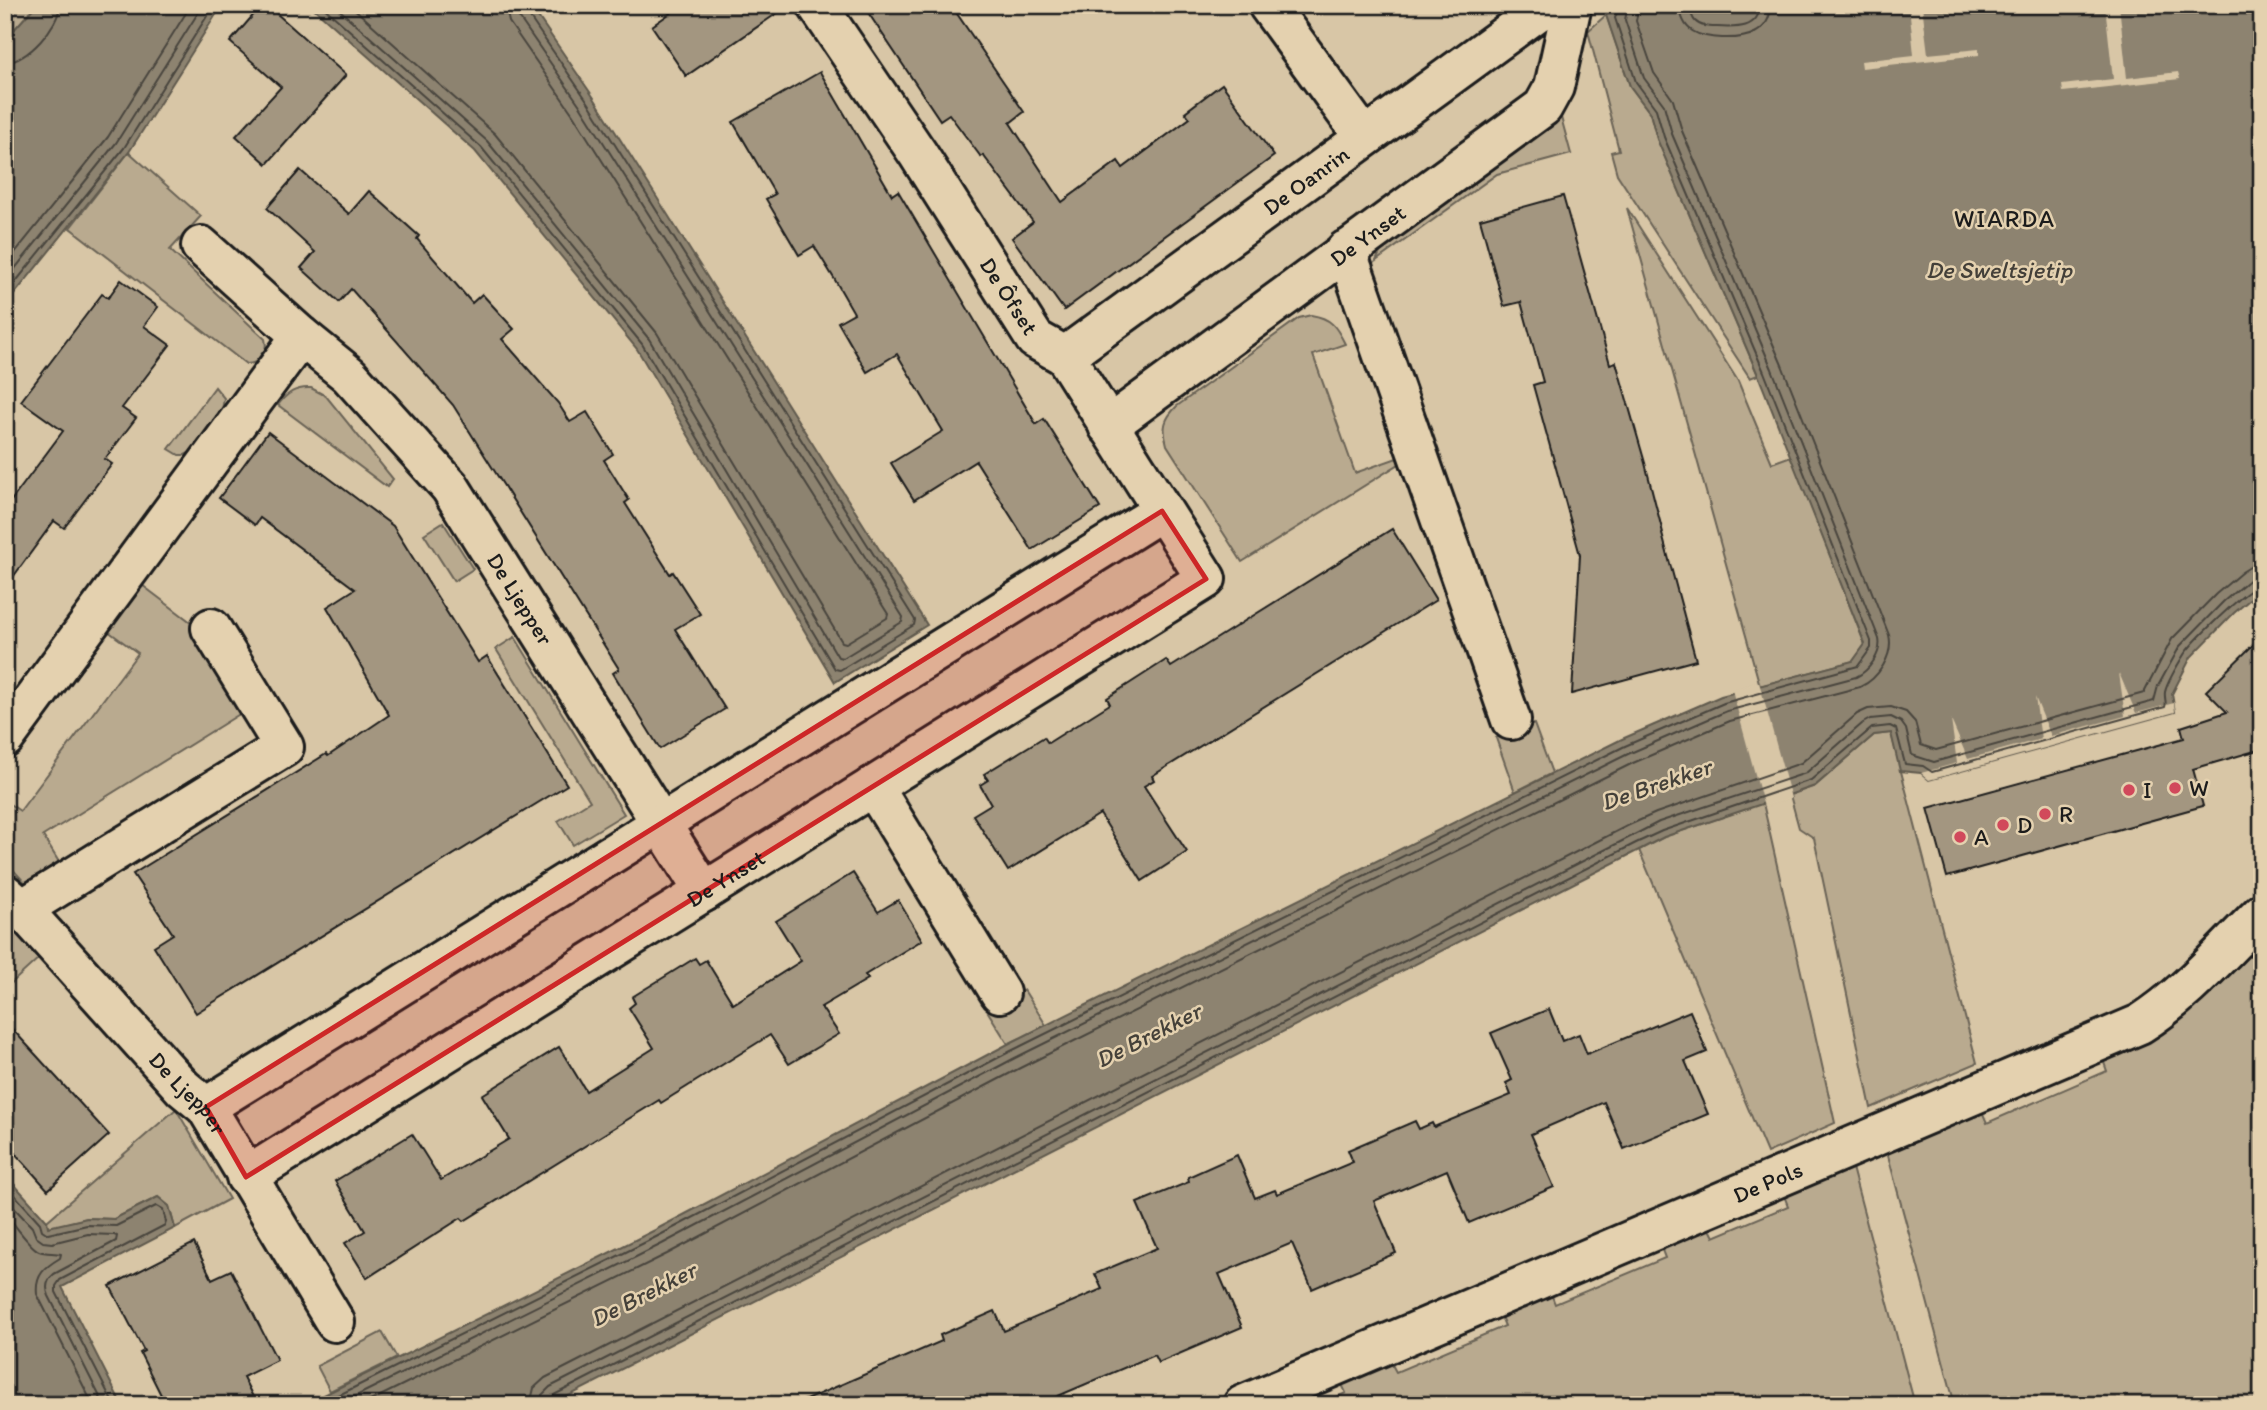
<svg xmlns="http://www.w3.org/2000/svg" width="2267" height="1410" viewBox="0 0 2267 1410" font-family="Itim,sans-serif">
  <style>
    .green { fill: #b9aa8f; stroke: #6a6356; stroke-width: 2 }
    .water { fill: #8d8370; stroke: #605a4e; stroke-width: 2 }
    .pier { fill: #d8c6a6 }
    .lines { fill: none; stroke-linecap: round; stroke-linejoin: round }
    .shore { stroke: #49453e; stroke-width: 2 }
    .building { fill: #a39680; stroke: #1c1c1c; stroke-width: 2 }
    .minor-casing { stroke: #1c1c1c; stroke-width: 44 }
    .minor { stroke: #e4d1af; stroke-width: 38 }
    .marked { fill: #cd2727; fill-opacity: 0.2; stroke: #cd2727; stroke-width: 5; stroke-linejoin: round }
    .poi-dot { fill: #d1495b; stroke: #e4d1af; stroke-width: 2.5 }
    .labels { text-anchor: middle; dominant-baseline: central; stroke-width: 5; stroke-linejoin: round; paint-order: stroke }
    .street-label { font-size: 23px; fill: #1c1c1c; stroke: #e4d1af }
    .poi-label { font-size: 23px; fill: #1c1c1c; stroke: #e4d1af; text-anchor: start }
    .neighbourhood-label { font-size: 24px; letter-spacing: 2px; fill: #1c1c1c; stroke: #e4d1af }
    .water-label { font-size: 24px; font-style: italic; fill: #444039; stroke: #e4d1af }
  </style>
  <rect width="100%" height="100%" fill="#d8c6a6"/>
  <filter id="ink" filterUnits="userSpaceOnUse"><feTurbulence type="fractalNoise" baseFrequency=".0143" numOctaves="2"/><feDisplacementMap in="SourceGraphic" scale="14" xChannelSelector="R" yChannelSelector="G"/><feConvolveMatrix kernelMatrix="1 2 1 2 8 2 1 2 1" color-interpolation-filters="sRGB"/></filter>
  <g filter="url(#ink)">
    <g class="green">
      <polygon points="5,5 36,5 5,40"/>
      <polygon points="1606,15 1630,86 1650,113 1657,139 1758,375 1750,378 1617,174 1611,152 1619,150 1588,31"/>
      <polygon points="1559,110 1571,154 1497,174 1376,261 1384,244"/>
      <path d="M129 152 201 216 170 250 265 339C268 352 261 364 246 364L70 228Z"/>
      <polygon points="1627,208 1738,381 1772,463 1791,456 1865,645 1853,661 1760,686"/>
      <path d="M1311 315C1331 318 1336 326 1345 344L1313 355 1355 473 1397 458 1399 464 1242 562 1167 445C1162 427 1164 419 1177 406L1299 318Z"/>
      <polygon points="215,387 224,398 222,411 191,452 185,455 179,455 169,449"/>
      <path d="M311 388 326 396 393 479 387 487 278 405C287 393 296 387 311 388Z"/>
      <polygon points="443,522 473,569 454,581 424,534"/>
      <polygon points="142,585 192,623 246,710 43,836 62,867 29,887 5,861 5,801 20,811 138,653 108,631"/>
      <polygon points="515,637 624,814 573,845 558,821 590,801 496,649"/>
      <polygon points="1534,724 1552,773 1515,792 1496,738"/>
      <polygon points="1891,733 1977,1063 1871,1108 1814,838 1799,828 1790,795 1815,786 1874,735"/>
      <polygon points="1763,803 1835,1123 1767,1153 1639,850 1664,837"/>
      <polygon points="5,921 39,958 5,989"/>
      <polygon points="2262,933 2262,1405 1955,1405 1886,1148 1981,1109 1987,1123 2107,1071 2102,1057"/>
      <polygon points="1024,990 1046,1025 1008,1044 988,1012"/>
      <polygon points="176,1109 229,1199 175,1228 169,1206 158,1197 114,1219 87,1218 48,1228 47,1221"/>
      <polygon points="1851,1164 1915,1405 1318,1405 1346,1393 1340,1380 1389,1359 1396,1372 1505,1326 1499,1312 1550,1291 1555,1304 1665,1258 1660,1245 1708,1225 1714,1237 1788,1206 1783,1193"/>
      <polygon points="382,1332 397,1358 330,1391 317,1366"/>
    </g>
    <g class="water">
      <polygon points="36,5 222,5 129,152 5,306 5,40"/>
      <polygon points="310,5 530,5 594,98 927,625 835,682 637,349 475,151"/>
      <polygon points="1615,5 1705,5 1707,11 1738,13 1748,5 2262,5 2262,589 2234,613 2191,657 2172,694 2175,712 1929,780 1921,773 1900,771 1891,733 1874,735 1815,786 1664,837 1639,850 551,1405 304,1405 655,1230 1008,1044 1622,739 1721,696 1853,661 1865,644 1758,375 1657,139 1650,113 1630,86 1606,15"/>
      <polygon points="5,1174 47,1221 48,1227 87,1218 114,1219 158,1197 169,1206 175,1228 62,1287 122,1405 5,1405"/>
    </g>
    <g class="pier">
      <polygon points="1909,5 1922,5 1928,54 1979,49 1979,55 1862,68 1861,61 1914,55"/>
      <polygon points="2105,5 2119,5 2127,78 2178,72 2180,79 2063,92 2062,85 2113,79"/>
      <polygon points="2119,673 2136,713 2174,703 2175,712 1929,780 1921,773 1957,763 1951,720 1968,759 2041,739 2035,697 2051,736 2125,716"/>
      <polygon points="1759,682 1791,798 1764,807 1732,690"/>
    </g>
    <g class="lines">
      <g class="shore">
        <polyline points="321,5 481,147 642,344 835,669 840,670 914,625 915,620 588,102 526,12 525,5"/>
        <polyline points="334,5 487,141 649,339 838,657 843,658 902,622 903,617 581,107 518,16 516,5"/>
        <polyline points="350,5 495,134 657,333 842,642 846,643 887,618 888,614 572,113 509,22 505,5"/>
        <path d="M1680 5C1681 32 1699 37 1722 38 1746 39 1770 34 1771 5"/>
        <path d="M1690 5C1691 11 1691 17 1695 21 1701 27 1709 27 1716 27 1735 28 1759 30 1760 5"/>
        <path d="M5 63C27 62 59 26 60 5"/>
        <polyline points="5,265 108,137 191,5"/>
        <polyline points="5,281 116,143 203,5"/>
        <polyline points="5,295 124,148 214,5"/>
        <polyline points="5,1184 40,1223 42,1230 48,1234 87,1225 116,1226 156,1206 163,1210 166,1222 165,1225 60,1280 56,1286 56,1292 114,1405"/>
        <path d="M5 1198 32 1227 36 1237 43 1242 52 1243 88 1234 114 1235 117 1236 116 1241 54 1274C47 1280 45 1287 49 1296L104 1405"/>
        <path d="M5 1213C14 1223 29 1247 39 1251 46 1254 54 1252 61 1254L60 1258C45 1267 35 1275 37 1294L93 1405"/>
        <polyline points="319,1405 658,1236 1011,1051 1625,746 1724,703 1858,666 1871,648 1871,641 1764,372 1664,137 1656,109 1636,82 1615,18 1619,5"/>
        <path d="M338 1405 662 1244 1015 1058 1628 754 1727 711 1856 677C1869 671 1882 653 1879 639L1772 369 1672 134 1664 105 1644 78 1625 20 1628 5"/>
        <path d="M362 1405 667 1254 1020 1068 1633 763 1730 721 1860 687C1878 679 1894 655 1889 635L1782 365 1682 131 1673 100 1654 73 1636 21 1639 5"/>
        <polyline points="530,1405 534,1388 545,1378 1627,826 1656,813 1801,763 1857,714 1868,709 1891,707 1906,712 1915,722 1921,745 1936,750 2144,693 2172,639 2216,594 2242,572 2250,567 2262,565"/>
        <polyline points="541,1405 542,1395 550,1387 1632,836 1659,822 1806,773 1863,723 1870,719 1891,717 1901,722 1906,729 1912,755 1934,762 2154,701 2158,686 2180,646 2224,601 2251,578 2262,576"/>
        <path d="M550 1405V1399L554 1395 1636 843 1662 831 1811 780 1872 728 1890 726 1896 729 1905 764 1923 766 1932 772 2165 707C2167 702 2164 698 2165 692 2167 683 2180 661 2185 653 2195 640 2248 586 2262 585"/>
      </g>
    </g>
    <g class="building">
      <polygon points="262,5 267,5 346,75 267,164 236,136 281,87 230,42"/>
      <polygon points="682,5 789,5 686,76 652,26"/>
      <polygon points="863,5 951,5 1024,112 1010,123 1062,202 1118,161 1123,168 1190,118 1185,112 1222,84 1274,156 1064,310 1012,238 1033,222 983,155 981,157 949,114 940,120"/>
      <polygon points="820,72 892,195 898,191 1036,424 1044,419 1100,508 1032,550 976,461 914,500 891,463 943,431 897,354 867,372 838,322 854,313 835,280 814,246 799,255 766,199 775,194 733,122"/>
      <polygon points="300,170 349,214 369,191 419,236 417,239 472,303 482,294 514,329 502,339 558,403 570,422 587,412 613,454 604,460 629,500 625,503 670,574 673,572 700,614 675,629 725,709 660,749 613,673 619,669 453,405 351,289 339,302 301,268 315,252 267,208"/>
      <polygon points="1563,196 1610,364 1616,362 1645,463 1663,533 1662,534 1696,660 1572,694 1580,555 1533,385 1543,382 1521,302 1504,306 1480,219"/>
      <polygon points="121,280 158,307 144,326 170,345 122,408 136,418 105,459 112,464 64,528 54,521 5,588 5,509 63,431 21,401 102,294 108,298"/>
      <polygon points="268,432 393,526 478,662 487,656 567,785 196,1013 154,946 173,934 133,874 326,754 328,756 389,715 327,607 355,589 260,518 255,525 219,498"/>
      <polygon points="1392,529 1436,600 1152,776 1154,780 1144,786 1187,852 1142,881 1100,814 1008,871 973,815 991,804 980,785 988,780 984,774 1044,737 1048,743 1110,704 1107,698 1166,660 1171,667"/>
      <polygon points="2262,636 2262,749 2193,769 2203,806 1947,877 1928,808 2184,738 2181,727 2227,712 2206,691"/>
      <polygon points="853,873 878,912 898,900 922,940 865,975 868,979 821,1007 839,1034 789,1064 770,1035 661,1103 659,1100 464,1221 461,1218 367,1278 345,1243 365,1231 335,1181 412,1134 441,1180 509,1139 482,1095 559,1047 586,1091 654,1048 629,1008 635,1003 632,997 695,958 699,964 706,960 733,1004 801,961 776,921"/>
      <polygon points="1549,1009 1562,1041 1579,1034 1587,1054 1690,1011 1707,1052 1685,1061 1708,1114 1624,1149 1604,1102 1531,1134 1554,1187 1469,1223 1447,1170 1374,1201 1396,1253 1312,1289 1292,1243 1219,1274 1242,1327 1158,1363 1154,1355 1037,1405 794,1405 942,1341 940,1335 995,1311 1004,1331 1102,1289 1095,1274 1157,1248 1137,1203 1189,1182 1188,1177 1237,1155 1255,1198 1275,1190 1277,1194 1353,1162 1348,1150 1415,1121 1419,1129 1432,1123 1434,1127 1511,1095 1506,1083 1512,1080 1491,1033"/>
      <polygon points="5,1021 109,1135 48,1190 5,1142"/>
      <polygon points="194,1243 212,1279 231,1270 277,1360 243,1377 257,1405 166,1405 140,1353 144,1351 110,1286"/>
    </g>
    <g class="lines">
      <g class="minor-casing">
        <g id="minor">
          <polyline points="1268,5 1364,137"/>
          <polyline points="201,246 301,336"/>
          <polyline points="1346,250 1511,720"/>
          <path id="s1" d="M1065 356 1547 5"/>
          <path id="s2" d="M1108 426 1543 107 1554 87 1572 5"/>
          <path id="s3" d="M5 738 301 336 349 375 450 487 704 892"/>
          <polyline points="873,786 1000,993"/>
          <path id="s4" d="M5 894 22 909 183 1088 206 1107 335 1322"/>
          <polyline points="22,909 284,747 211,628"/>
          <polyline points="206,1107 1162,511"/>
          <path id="s5" d="M246 1177 1206 579 1065 356 1035 339 918 154 817 5"/>
          <path id="s6" d="M1243 1405 2140 1024C2186 995 2223 951 2262 913"/>
        </g>
      </g>
      <use href="#minor" class="minor"/>
    </g>
  </g>
  <path class="marked" d="M1162 511 1206 579 246 1177 206 1107Z"/>
  <g class="poi-dot">
    <circle cx="2175" cy="788" r="7"/>
    <circle cx="2129" cy="790" r="7"/>
    <circle cx="2045" cy="814" r="7"/>
    <circle cx="2003" cy="825" r="7"/>
    <circle cx="1960" cy="837" r="7"/>
  </g>
  <g class="labels">
    <g class="street-label">
      <text stroke="none"><textPath href="#s1" startOffset="298">De Oanrin</textPath></text>
      <text stroke="none"><textPath href="#s2" startOffset="322">De Ynset</textPath></text>
      <text transform="translate(1009 296) rotate(57)">De Ôfset</text>
      <text stroke="none"><textPath href="#s3" startOffset="844">De Ljepper</textPath></text>
      <text stroke="none"><textPath href="#s5" startOffset="565">De Ynset</textPath></text>
      <text stroke="none"><textPath href="#s4" startOffset="271">De Ljepper</textPath></text>
      <text stroke="none"><textPath href="#s6" startOffset="570">De Pols</textPath></text>
    </g>
    <g class="poi-label">
      <text x="2189" y="788">W</text>
      <text x="2143" y="790">I</text>
      <text x="2059" y="814">R</text>
      <text x="2017" y="825">D</text>
      <text x="1974" y="837">A</text>
    </g>
    <g class="neighbourhood-label">
      <text x="2005" y="218">WIARDA</text>
    </g>
    <g class="water-label">
      <text x="1999" y="269">De Sweltsjetip</text>
      <text transform="translate(1656 784) rotate(-19)">De Brekker</text>
      <text transform="translate(1148 1035) rotate(-27)">De Brekker</text>
      <text transform="translate(643 1294) rotate(-27)">De Brekker</text>
    </g>
  </g>
  <rect width="2267" height="1410" fill="none" stroke="#e4d1af" stroke-width="28"/>
  <rect x="14" y="14" width="2239" height="1382" fill="none" stroke="#1c1c1c" stroke-width="2.5" filter="url(#ink)"/>
</svg>
